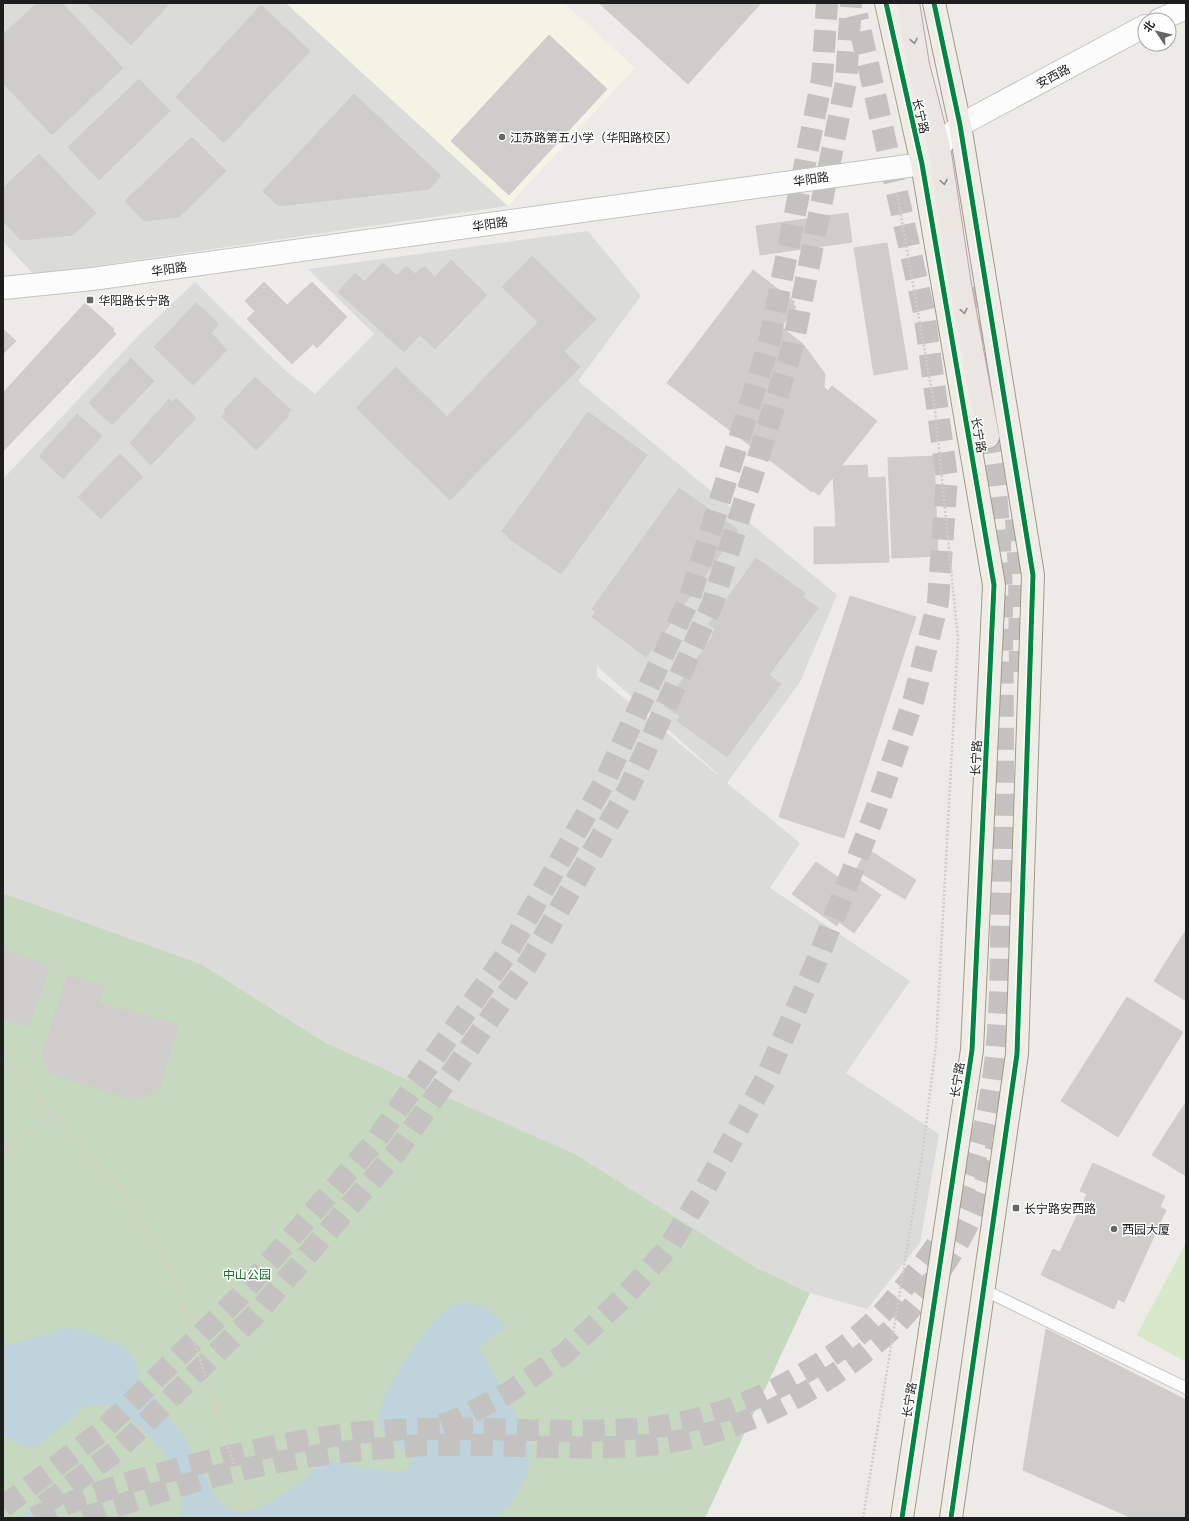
<svg xmlns="http://www.w3.org/2000/svg" width="1189" height="1521" viewBox="0 0 1189 1521" font-family="Mulish,'Noto Sans SC',sans-serif">
  <style>
    .residential { fill: #dbdbd9; fill-rule: evenodd }
    .education { fill: #f3f4e5 }
    .grass { fill: #d7e7ca }
    .forest { fill: #c7d8c0 }
    .water { fill: #bed3dc }
    .building { fill: #cfcdcb; stroke: #cfcdc9 }
    .lines { fill: none; stroke-linecap: round; stroke-linejoin: round }
    .trunk-tunnel { stroke: #c3c2c0; stroke-width: 22; stroke-dasharray: 22 11; stroke-linecap: butt }
    .service-casing { stroke: #c3c3c2; stroke-width: 13 }
    .minor-casing { stroke: #c3c3c2; stroke-width: 24 }
    .tertiary-casing { stroke: #c3c3c2; stroke-width: 24 }
    .primary-casing { stroke: #a09a87; stroke-width: 24 }
    .trunk-casing { stroke: #bea2a8; stroke-width: 24 }
    .path { stroke: #d5cbc8; stroke-width: 2.5; stroke-dasharray: 2 2; stroke-linecap: butt }
    .service { stroke: #fcfcfc; stroke-width: 11 }
    .minor { stroke: #fcfcfc; stroke-width: 22 }
    .tertiary { stroke: #fcfcfc; stroke-width: 22 }
    .primary { stroke: #efece5; stroke-width: 22 }
    .trunk { stroke: #ece6e2; stroke-width: 22 }
    .cycleway-casing { stroke: #fff; stroke-width: 8 }
    .cycleway { stroke: #00873e; stroke-width: 5 }
    .oneway { stroke: #8f8c8a }
    .poi-dot { fill: #666665; stroke: #fff; stroke-width: 1.5 }
    .labels { text-anchor: middle; dominant-baseline: central; stroke-width: 3; stroke-linejoin: round; paint-order: stroke }
    .street-label { font-size: 12px; fill: #1e1e1e; stroke: #fff }
    .poi-label { font-size: 12px; fill: #1e1e1e; stroke: #fff; text-anchor: start }
    .park-label { font-size: 12px; fill: #187127; stroke: #fff }
  </style>
  <rect width="100%" height="100%" fill="#ecebe8"/>
  <g class="residential">
    <polygon points="3,3 286,3 508,206 34,275 3,241"/>
    <path d="M588 231 641 296 578 381 837 595 800 682 727 783 800 843 770 888 910 981 846 1073 939 1134 920 1243 867 1309 810 1293 757 1268 575 1154 326 1043 201 964 3 893V479L139 335 195 282 286 371 315 394 374 334 308 269ZM597 666 718 774V775L597 676Z"/>
  </g>
  <polygon class="education" points="286,3 564,3 635,68 508,206"/>
  <polygon class="grass" points="1186,1243 1186,1362 1137,1335"/>
  <polygon class="forest" points="3,893 201,964 326,1043 575,1154 757,1268 810,1293 705,1518 3,1518"/>
  <g class="water">
    <path d="M469 1303 485 1307 507 1326 479 1347 529 1438V1472L510 1505 494 1518H179C183 1504 184 1493 180 1479 173 1460 130 1410 110 1406 103 1404 93 1406 85 1406L49 1437 34 1448 15 1443 3 1433V1347L66 1328 92 1333 126 1348 135 1362 141 1383 184 1437 218 1501 225 1507 239 1513 266 1505 304 1480 319 1464 332 1461 364 1468 396 1472 407 1470 413 1461C405 1445 382 1441 379 1421 376 1396 430 1320 451 1307 456 1304 463 1304 469 1303Z"/>
    <polygon points="28,1511 53,1518 54,1518 19,1518"/>
  </g>
  <g class="building">
    <polygon points="37,3 62,3 123,68 52,135 3,83 3,35"/>
    <polygon points="86,3 170,3 131,45"/>
    <polygon points="599,3 761,3 688,84"/>
    <polygon points="261,5 310,51 224,143 176,97"/>
    <polygon points="549,35 607,89 509,195 451,141"/>
    <polygon points="139,79 170,111 99,180 68,147"/>
    <polygon points="354,94 441,176 429,189 278,206 263,191"/>
    <polygon points="192,137 226,171 179,217 144,221 125,201"/>
    <polygon points="39,154 96,213 73,235 21,240 3,221 3,188"/>
    <polygon points="848,213 852,242 760,255 756,226"/>
    <polygon points="887,243 908,369 874,375 854,248"/>
    <polygon points="532,256 596,319 564,351 580,367 450,500 356,408 396,367 447,417 538,322 502,287"/>
    <polygon points="451,260 487,295 435,349 420,335 404,352 338,292 355,273 367,284 365,281 383,263 397,276 406,266 415,274 421,268 425,267 435,277"/>
    <polygon points="753,270 795,302 793,304 796,307 781,327 803,344 825,374 824,387 828,391 832,386 877,421 841,466 867,465 868,478 885,477 889,562 814,564 814,527 836,527 833,477 819,495 813,491 812,492 667,383"/>
    <polygon points="264,282 287,305 312,282 347,317 317,348 313,344 292,364 247,319 255,311 245,301"/>
    <polygon points="85,303 114,329 113,331 116,334 3,451 3,393"/>
    <polygon points="196,303 217,322 216,323 218,325 211,333 227,350 193,385 154,347"/>
    <polygon points="3,329 16,341 3,354"/>
    <polygon points="131,358 154,381 112,425 89,403"/>
    <polygon points="255,377 291,410 287,415 289,416 256,450 222,417 226,412 224,410"/>
    <polygon points="176,398 196,418 151,465 130,443 169,399 172,402"/>
    <polygon points="588,412 647,455 561,574 508,538 509,537 502,531"/>
    <polygon points="77,414 102,436 63,479 39,456"/>
    <polygon points="120,454 143,477 101,519 78,497"/>
    <polygon points="934,456 938,556 892,558 888,458"/>
    <polygon points="679,488 738,530 646,657 592,617 596,612 592,609"/>
    <polygon points="756,558 805,593 803,597 818,608 769,675 781,684 727,757 677,721 680,716 664,706 713,636 730,647 712,634 715,629 709,624"/>
    <polygon points="850,596 916,617 844,838 779,817"/>
    <polygon points="867,849 916,880 905,899 856,870"/>
    <polygon points="816,862 838,877 844,869 881,895 854,933 839,922 837,926 792,894"/>
    <polygon points="1186,930 1186,1001 1154,981"/>
    <polygon points="3,950 50,966 28,1027 3,1018"/>
    <polygon points="67,976 104,986 99,1003 178,1025 159,1089 135,1100 50,1073 42,1054"/>
    <polygon points="1127,997 1183,1032 1118,1137 1061,1101"/>
    <polygon points="1186,1102 1186,1176 1152,1155"/>
    <polygon points="1093,1163 1165,1196 1160,1207 1166,1210 1124,1302 1118,1299 1114,1309 1041,1275 1053,1249 1060,1252 1087,1194 1080,1191"/>
    <polygon points="1046,1329 1186,1400 1186,1518 1132,1518 1023,1470"/>
  </g>
  <g class="lines">
    <g class="trunk-tunnel">
      <polyline points="969,288 992,373"/>
      <polyline points="1016,519 1019,571 1020,672"/>
      <polyline points="442,1425 458,1419 508,1393 564,1354 626,1295 668,1248 706,1187 765,1080 819,956 876,810 914,698 938,602 947,478 924,312 857,15"/>
      <polyline points="44,1505 119,1449 256,1314 395,1154 528,964 627,792 712,605 792,349 846,82 851,3"/>
      <polyline points="3,1507 103,1430 239,1297 377,1139 508,952 605,781 690,597 769,343 822,79 827,3"/>
      <path d="M34 1518C83 1495 136 1480 188 1466 264 1447 341 1430 420 1429 498 1427 577 1435 655 1427 711 1420 767 1397 814 1367 856 1341 884 1315 913 1276 921 1266 929 1257 935 1247 942 1237 947 1226 952 1215 996 1128 1000 1038 1001 942 1002 894 1002 846 1003 797 1003 743 1003 689 1002 635 1002 568 1000 503 988 437"/>
      <path d="M84 1518C162 1489 244 1465 327 1454 355 1450 384 1448 412 1446 494 1441 576 1453 658 1444 738 1434 822 1391 882 1338 904 1320 935 1280 950 1256 973 1221 986 1182 998 1143"/>
    </g>
    <g class="service-casing">
      <polyline id="service" points="984,1290 1186,1388"/>
    </g>
    <g class="minor-casing">
      <g id="minor">
        <polyline points="1159,20 1186,8"/>
        <polyline points="960,125 1145,26"/>
      </g>
    </g>
    <g class="tertiary-casing">
      <polyline id="tertiary" points="3,288 92,279 922,164 960,125"/>
    </g>
    <g class="primary-casing">
      <g id="primary">
        <polyline points="886,3 922,164 994,585 972,1050 902,1518"/>
        <polyline points="934,3 960,125 1033,575 1017,1054 951,1518"/>
      </g>
    </g>
    <g class="trunk-casing">
      <polyline id="trunk" points="908,3 918,65 939,147 960,285 988,437"/>
    </g>
    <g class="path">
      <polyline points="3,1056 30,1085 50,1114 3,1152"/>
      <polyline points="50,1114 114,1181 172,1273 251,1518"/>
      <polyline points="863,1518 923,1150 936,1044 958,639 935,409 897,193"/>
    </g>
    <use href="#service" class="service"/>
    <use href="#minor" class="minor"/>
    <use href="#tertiary" class="tertiary"/>
    <use href="#primary" class="primary"/>
    <use href="#trunk" class="trunk"/>
    <g class="cycleway-casing">
      <g id="cycleway">
        <polyline points="886,3 922,164 994,585 972,1050 902,1518"/>
        <polyline points="934,3 960,125 1033,575 1017,1054 951,1518"/>
      </g>
    </g>
    <use href="#cycleway" class="cycleway"/>
  </g>
  <defs><path id="oneway-chevron" d="M-2-3.5L2.5 0L-2 3.5" fill="none" stroke-width="1.6" stroke-linecap="round" stroke-linejoin="round"/></defs>
  <g class="oneway">
    <use href="#oneway-chevron" transform="translate(914 41) rotate(80)"/>
    <use href="#oneway-chevron" transform="translate(944 182) rotate(81)"/>
    <use href="#oneway-chevron" transform="translate(964 311) rotate(79)"/>
  </g>
  <g class="poi-dot">
    <circle cx="502" cy="137" r="4"/>
    <rect x="86" y="296" width="8" height="8" rx="2"/>
    <rect x="1012" y="1204" width="8" height="8" rx="2"/>
    <circle cx="1114" cy="1229" r="4"/>
  </g>
  <g class="labels">
    <g class="street-label">
      <text transform="translate(1053 76) rotate(-28)">安西路</text>
      <text transform="translate(921 116) rotate(77)">长宁路</text>
      <text transform="translate(811 179) rotate(-8)">华阳路</text>
      <text transform="translate(490 224) rotate(-8)">华阳路</text>
      <text transform="translate(169 269) rotate(-8)">华阳路</text>
      <text transform="translate(979 435) rotate(80)">长宁路</text>
      <text transform="translate(976 758) rotate(-87)">长宁路</text>
      <text transform="translate(957 1080) rotate(-81)">长宁路</text>
      <text transform="translate(909 1400) rotate(-81)">长宁路</text>
    </g>
    <g class="poi-label">
      <text x="510" y="137">江苏路第五小学（华阳路校区）</text>
      <text x="98" y="300">华阳路长宁路</text>
      <text x="1024" y="1208">长宁路安西路</text>
      <text x="1122" y="1229">西园大厦</text>
    </g>
    <g class="park-label">
      <text x="247" y="1274">中山公园</text>
    </g>
  </g>
  <rect width="1189" height="1521" fill="none" stroke="#1e1e1e" stroke-width="8"/>
  <g transform="translate(1157 32) rotate(305)"><circle r="19" fill="#ffffff" stroke="#a5a5a5"/>
  <path d="M0-3L7 15L0 10L-7 15Z" fill="#666665"/>
  <text y="-6" font-size="11" font-weight="bold" text-anchor="middle" fill="#1e1e1e">北</text>
  </g>
</svg>
